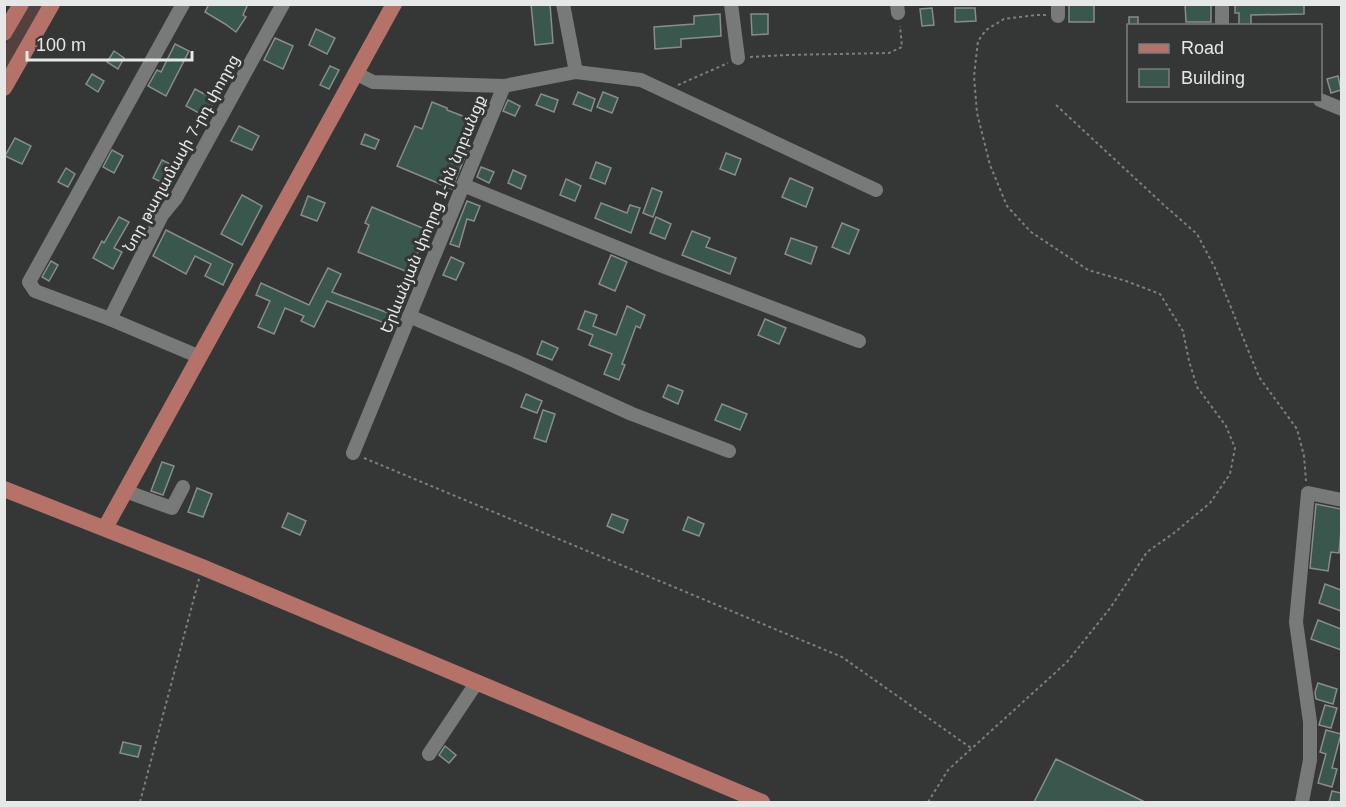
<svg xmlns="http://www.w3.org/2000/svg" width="1346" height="807" viewBox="0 0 1346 807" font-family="Arial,'Noto Sans Armenian',sans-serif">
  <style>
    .green { fill: #53413e }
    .building { fill: #39574c; stroke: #898c8b; stroke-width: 1.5 }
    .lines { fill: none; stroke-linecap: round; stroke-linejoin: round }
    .path { stroke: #7d7f7e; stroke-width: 2; stroke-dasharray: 3 3; stroke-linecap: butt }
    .minor { stroke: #777a79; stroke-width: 14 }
    .major { stroke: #b47268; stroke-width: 16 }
    .labels { text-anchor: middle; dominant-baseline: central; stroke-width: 6; stroke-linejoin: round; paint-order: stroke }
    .street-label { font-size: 16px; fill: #e6e8e7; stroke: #353736 }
  </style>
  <rect width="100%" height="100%" fill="#353736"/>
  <polygon class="green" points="28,5 44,5 5,74 5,46"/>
  <g class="building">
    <polygon points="209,4 248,4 243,15 246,17 236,32 225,24 205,12"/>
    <polygon points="531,4 550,4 553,43 535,45"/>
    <rect x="1069" y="4" width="25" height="18"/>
    <polygon points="1185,4 1211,4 1211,22 1186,22"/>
    <polygon points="1235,4 1304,4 1304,14 1251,15 1251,26 1239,26 1239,13 1235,13"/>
    <polygon points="932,8 934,25 922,26 920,9"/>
    <polygon points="955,8 975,8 976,21 955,22"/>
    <polygon points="720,14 721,36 681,39 681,47 655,49 654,27 694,24 694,16"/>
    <polygon points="751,14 768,14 768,34 752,35"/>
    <rect x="1129" y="17" width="9" height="9"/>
    <polygon points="316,29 335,38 327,54 309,45"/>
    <polygon points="275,38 293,46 283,69 264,60"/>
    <polygon points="175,44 189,51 166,96 148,86 157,70 161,72"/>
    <polygon points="114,51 124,58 118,69 107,62"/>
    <polygon points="330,66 339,70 329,89 320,85"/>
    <polygon points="92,74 104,81 98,92 86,84"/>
    <polygon points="1338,76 1341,90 1331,93 1327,79"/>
    <polygon points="195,89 215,100 206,117 186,106"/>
    <polygon points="578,92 595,99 591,111 573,104"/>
    <polygon points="603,92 618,98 612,113 597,107"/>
    <polygon points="541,94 558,100 554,112 536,105"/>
    <polygon points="508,100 520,106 515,116 503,111"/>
    <polygon points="432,102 447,108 447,110 473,120 462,146 468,149 452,189 397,166 415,126 422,129"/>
    <polygon points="239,126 259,136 252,150 231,141"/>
    <polygon points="365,134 379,140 375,149 361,144"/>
    <polygon points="15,138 31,146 22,164 5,156"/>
    <polygon points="112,150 123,156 114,173 103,167"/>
    <polygon points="726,153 741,159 735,175 720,169"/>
    <polygon points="162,160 178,168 169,186 153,178"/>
    <polygon points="596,162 611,168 605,184 590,178"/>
    <polygon points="481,167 494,172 489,183 477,177"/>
    <polygon points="66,168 75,174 68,187 58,182"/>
    <polygon points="513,170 526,176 521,189 508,183"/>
    <polygon points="790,178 813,188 806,207 782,197"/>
    <polygon points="566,179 581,186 575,201 560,195"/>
    <polygon points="652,188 662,192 653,217 643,213"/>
    <polygon points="242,195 262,206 242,245 221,234"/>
    <polygon points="308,196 325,203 317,221 301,215"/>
    <polygon points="467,201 480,206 474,221 467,219 459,247 450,244"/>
    <polygon points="601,203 627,213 630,205 640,208 631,233 595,218"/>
    <polygon points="372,207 427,230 416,257 420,259 413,274 358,252 369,225 365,223"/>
    <polygon points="119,217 129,222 114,248 122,252 113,269 93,258 102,241 104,243"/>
    <polygon points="656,217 671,224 665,239 650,233"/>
    <polygon points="842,223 859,230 849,254 832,247"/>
    <polygon points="166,230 233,264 223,285 205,276 211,264 195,256 186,274 153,256"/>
    <polygon points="692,231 710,238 706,247 736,258 730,274 682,255"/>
    <polygon points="791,238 817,247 811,264 785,254"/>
    <polygon points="611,255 627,262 615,291 599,284"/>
    <polygon points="451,257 464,263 456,280 443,275"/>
    <polygon points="51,261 58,265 49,281 42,277"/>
    <polygon points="328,268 341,274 332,292 399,317 395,327 327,301 314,327 301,321 304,316 285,308 274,334 258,327 270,301 256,295 261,283 309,305"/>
    <polygon points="627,306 645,315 640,328 636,326 622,364 625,365 619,380 604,374 612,354 589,345 593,335 578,329 585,311 597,315 593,326 616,335"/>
    <polygon points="765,319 786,328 779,344 758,335"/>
    <polygon points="542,341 558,348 552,360 537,354"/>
    <polygon points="668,385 683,391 678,404 663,397"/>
    <polygon points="526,394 542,401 537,413 521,407"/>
    <polygon points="722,404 747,414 740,430 715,420"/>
    <polygon points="543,410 555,414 546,442 534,438"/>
    <polygon points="162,462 174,466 163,495 151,491"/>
    <polygon points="197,488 212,494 203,517 188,512"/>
    <polygon points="1316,504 1341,509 1341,530 1339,553 1331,552 1328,571 1310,568"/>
    <polygon points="288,513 306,521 300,535 282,527"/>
    <polygon points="612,514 628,520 623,533 607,526"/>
    <polygon points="688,517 704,524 699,536 683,530"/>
    <polygon points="1325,584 1341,590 1341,611 1319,603"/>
    <polygon points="1318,620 1341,629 1341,650 1311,639"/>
    <polygon points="1318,683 1337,689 1333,704 1316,699 1315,692"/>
    <polygon points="1325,705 1337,708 1331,728 1319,725"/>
    <polygon points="1326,730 1341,734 1332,768 1337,769 1332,787 1318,783 1326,754 1320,752"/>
    <polygon points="123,742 141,746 138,757 120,753"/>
    <polygon points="445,746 456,755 449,763 439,755"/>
    <polygon points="1056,759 1145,802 1034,802"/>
    <polygon points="1332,791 1341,793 1341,802 1329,802"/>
  </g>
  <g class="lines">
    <g class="path">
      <polyline points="750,57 786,55 889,53 902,47 900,26"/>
      <polyline points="678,85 728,63"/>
      <polyline points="1056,105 1165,206 1197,234 1215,268 1259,377 1297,429 1304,456 1306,481"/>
      <polyline points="364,458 842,657 971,748"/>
      <polyline points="140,802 199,579"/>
      <polyline points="928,802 948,770 1067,662 1111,607 1147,552 1174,533 1210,503 1230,474 1235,448 1226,426 1197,387 1189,361 1183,331 1160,294 1126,281 1088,270 1031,232 1007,206 990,165 977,113 974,76 978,41 986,30 1004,19 1036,15 1046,15"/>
    </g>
    <g class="minor">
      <polyline points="183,4 29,282 35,291 110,319 200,357"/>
      <polyline points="563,4 576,72"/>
      <polyline points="731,4 738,58"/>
      <polyline points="897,4 898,13"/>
      <polyline points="1058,4 1058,16"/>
      <polyline points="1222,26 1222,4"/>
      <polyline points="355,73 373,82 504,86 576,72 641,80 876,190"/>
      <polyline points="1320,100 1342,109"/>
      <polyline points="463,185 660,265 859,341"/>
      <polyline points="409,316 515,361 632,414 729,451"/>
      <polyline points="110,319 162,215 176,198 283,4"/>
      <polyline points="353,453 504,86"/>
      <polyline points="125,491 172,508 183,487"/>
      <polyline points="429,754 477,682"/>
      <polyline points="1302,802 1310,760 1310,722 1296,622 1308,493 1342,500"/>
    </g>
    <g class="major">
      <polyline points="4,33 21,4"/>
      <polyline points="4,88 52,4"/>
      <polyline points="4,489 202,567 762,802"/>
      <polyline points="105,528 394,4"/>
    </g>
  </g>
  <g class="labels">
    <g class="street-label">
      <text transform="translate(181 153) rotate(-61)">Նոր թաղամասի 7-րդ փողոց</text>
      <text transform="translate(433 214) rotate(-68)">Երևանյան փողոց 1-ին նրբանցք</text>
    </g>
  </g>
  <rect width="1346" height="807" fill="none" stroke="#e6e8e7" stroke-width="12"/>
  <rect x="1127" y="24" width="195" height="78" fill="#353736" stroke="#7c7e7d" stroke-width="1.5"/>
  <rect x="1139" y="44" width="30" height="9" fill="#b47268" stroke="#7c7e7d" stroke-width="1.5"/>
  <text x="1181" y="54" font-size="18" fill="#e6e8e7">Road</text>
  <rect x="1139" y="69" width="30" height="18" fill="#39574c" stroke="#7c7e7d" stroke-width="1.5"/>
  <text x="1181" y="84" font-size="18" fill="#e6e8e7">Building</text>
  <path d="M27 51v9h165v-9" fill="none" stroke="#e6e8e7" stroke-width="3"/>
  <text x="36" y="51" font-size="18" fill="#e6e8e7" stroke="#353736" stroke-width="4.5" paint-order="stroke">100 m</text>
</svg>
